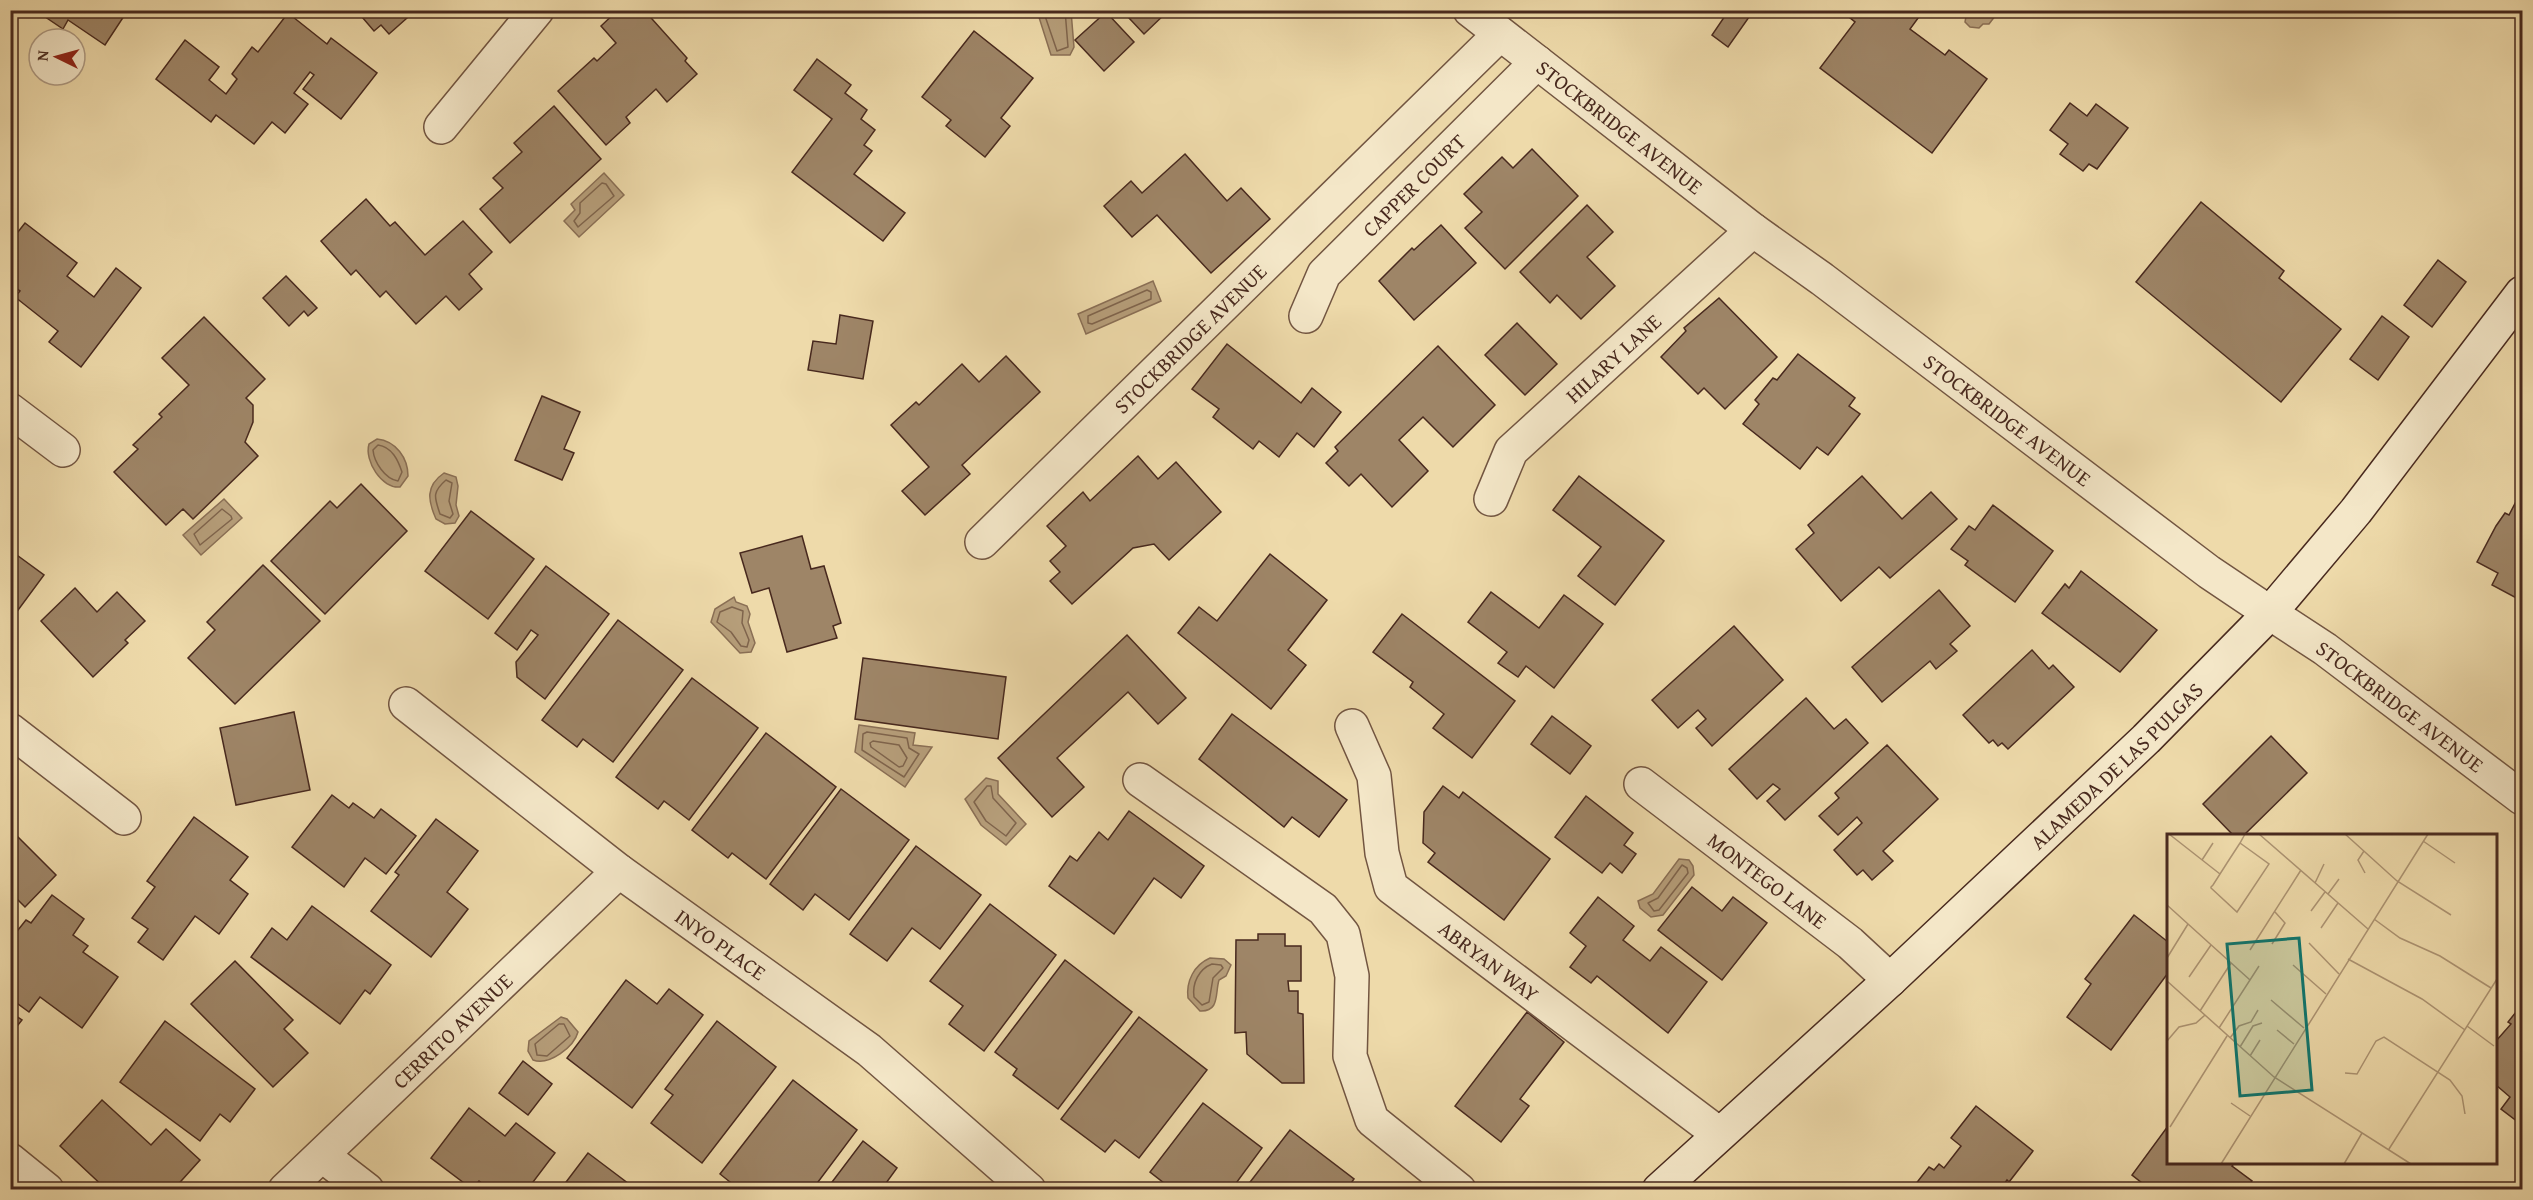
<svg xmlns="http://www.w3.org/2000/svg" width="2533" height="1200" viewBox="0 0 2533 1200" font-family="'Gentium Book Plus',serif">
  <style>
    .water { fill: #b69e7a; stroke: #8a6f55; stroke-width: 1.5 }
    .lines { fill: none; stroke-linecap: round; stroke-linejoin: round }
    .shore { stroke: #7f644c; stroke-width: 1.5 }
    .building { fill: #9e8567; stroke: #48291e; stroke-width: 1.5 }
    .minor-casing { stroke: #725541; stroke-width: 36 }
    .tertiary-casing { stroke: #725541; stroke-width: 36 }
    .secondary-casing { stroke: #48291e; stroke-width: 36 }
    .minor { stroke: #f4e7c8; stroke-width: 33 }
    .tertiary { stroke: #f4e7c8; stroke-width: 33 }
    .secondary { stroke: #f4e7c8; stroke-width: 33 }
    .labels { text-anchor: middle; dominant-baseline: central; stroke-width: 4.5; stroke-linejoin: round; paint-order: stroke }
    .street-label { font-size: 21px; fill: #48291e; stroke: #f4e7c8 }
    .inset-road { fill: none; stroke: #ac9372; stroke-width: 1.5 }
    .view { fill: #0f766e; fill-opacity: 0.15; stroke: #0f766e; stroke-width: 3 }
    .inset-edge { fill: none; stroke: #48291e; stroke-width: 3 }
  </style>
  <rect width="100%" height="100%" fill="#eedaaa"/>
  <filter id="stains"><feTurbulence type="fractalNoise" baseFrequency=".00333" numOctaves="4"/><feColorMatrix values="0 0 0 0 .2 0 0 0 0 .09 0 0 0 0 .02 0 0 0 .5 -.17"/></filter>
  <radialGradient id="worn" r=".72"><stop offset=".6" stop-color="#630" stop-opacity="0"/><stop offset="1" stop-color="#630" stop-opacity=".3"/></radialGradient>
  <g class="water">
    <polygon points="1037,11 1071,11 1074,47 1070,55 1051,55"/>
    <polygon points="1967,11 1999,11 1989,24 1983,24 1979,28 1970,27 1965,22"/>
    <polygon points="604,173 624,195 579,237 564,221 575,210 571,204"/>
    <polygon points="1153,281 1161,301 1086,334 1078,314"/>
    <path d="M377 439C396 441 408 458 408 476L400 487C382 489 364 461 369 444Z"/>
    <path d="M444 473 456 477 458 486 456 505 459 516 455 523 445 524 436 519C428 501 425 486 444 473Z"/>
    <polygon points="224,499 242,518 201,555 183,535"/>
    <polygon points="734,597 736,602 747,606 750,614 748,622 755,643 751,652 740,653 711,622 715,609"/>
    <polygon points="859,725 915,733 913,745 932,747 905,787 855,752"/>
    <polygon points="986,778 998,781 998,794 1026,824 1006,845 981,825 965,799"/>
    <polygon points="1679,859 1689,860 1693,866 1694,875 1663,915 1651,917 1640,908 1638,901 1653,894"/>
    <path d="M1210 958 1224 959 1231 965 1226 976 1219 980C1215 993 1220 1012 1200 1011L1188 998C1186 981 1194 965 1210 958Z"/>
    <path d="M561 1017 567 1019 578 1032C574 1047 549 1066 533 1060L528 1051 529 1041Z"/>
  </g>
  <g class="lines">
    <g class="shore">
      <polyline points="1043,10 1057,51 1068,47 1065,10"/>
      <polygon points="602,183 606,184 614,196 578,227 574,221 580,213 580,203"/>
      <polygon points="1147,290 1151,292 1151,299 1092,324 1088,323 1088,316"/>
      <path d="M378 445C392 447 398 460 402 472L398 481C385 479 374 462 373 450Z"/>
      <path d="M446 480 452 483 449 501 453 514 450 518 440 514C435 498 431 493 446 480Z"/>
      <polygon points="222,509 231,516 232,519 200,545 194,534"/>
      <polygon points="732,607 743,611 742,623 749,640 747,647 741,646 731,632 717,622 720,612"/>
      <polygon points="867,732 907,738 909,748 919,754 904,777 862,750 863,734"/>
      <polygon points="873,741 899,745 907,758 903,766 899,767 871,747 870,743"/>
      <polygon points="987,786 991,786 993,798 1016,823 1006,836 986,821 974,802"/>
      <polygon points="1682,865 1687,868 1688,873 1659,910 1654,911 1648,903 1658,898"/>
      <path d="M1212 964 1221 965 1223 968 1213 978 1209 1002 1202 1005 1194 997C1192 983 1199 969 1212 964Z"/>
      <polygon points="559,1024 564,1024 570,1036 547,1056 537,1055 535,1044"/>
    </g>
  </g>
  <g class="building">
    <polygon points="35,10 128,10 105,45 68,20 63,29"/>
    <polygon points="356,10 416,10 389,34 381,25 374,31"/>
    <polygon points="618,10 644,10 687,58 685,61 697,74 667,102 656,89 626,117 630,123 606,145 558,91 594,58 597,61 616,43 601,26"/>
    <polygon points="1137,10 1169,10 1144,34 1129,18"/>
    <polygon points="1729,10 1754,10 1728,47 1712,35"/>
    <polygon points="1840,10 1924,10 1910,29 1945,55 1949,50 1987,79 1932,153 1820,68 1855,22"/>
    <polygon points="1106,12 1134,42 1104,71 1075,40"/>
    <polygon points="288,13 327,44 331,38 377,73 341,119 303,89 314,75 310,72 294,93 308,104 285,133 272,122 254,144 216,115 211,122 156,79 185,40 219,67 209,80 226,94 237,79 232,74 252,47 258,52"/>
    <polygon points="974,31 1033,78 1001,118 1010,126 985,157 946,126 951,120 922,97"/>
    <polygon points="817,59 851,85 845,93 867,110 861,119 875,130 864,145 872,151 854,174 905,213 883,241 792,172 832,119 794,90"/>
    <polygon points="2070,103 2087,116 2096,104 2128,128 2097,169 2089,164 2083,171 2060,154 2068,144 2050,130"/>
    <polygon points="554,106 601,159 510,243 480,209 503,188 493,178 522,152 514,143"/>
    <polygon points="1532,149 1578,196 1505,269 1465,228 1482,212 1464,194 1502,157 1513,168"/>
    <polygon points="1185,154 1227,201 1241,188 1270,219 1211,273 1157,215 1132,237 1104,206 1131,181 1142,193"/>
    <polygon points="366,199 390,226 395,222 425,255 463,221 492,252 469,274 482,289 459,310 446,296 416,324 386,291 380,297 356,270 351,275 321,241"/>
    <polygon points="2201,202 2284,271 2279,278 2341,329 2281,402 2136,282"/>
    <polygon points="1587,205 1613,232 1587,257 1615,286 1581,319 1557,295 1550,303 1520,272"/>
    <polygon points="25,223 77,263 67,276 94,297 116,268 141,288 81,367 49,342 58,331 15,297 20,291 10,284 10,242"/>
    <polygon points="1441,225 1476,263 1414,320 1379,281 1412,248 1414,250"/>
    <polygon points="2438,260 2466,282 2432,327 2404,305"/>
    <polygon points="286,276 317,308 308,316 304,311 289,326 263,298"/>
    <polygon points="1719,298 1777,357 1725,409 1704,388 1698,394 1661,357 1686,331 1684,328"/>
    <polygon points="840,315 873,321 863,379 808,370 813,341 836,344"/>
    <polygon points="2382,316 2409,337 2378,380 2350,359"/>
    <polygon points="204,317 265,379 246,398 253,405 253,422 245,442 258,456 193,519 183,509 166,525 114,472 138,449 133,445 162,417 159,414 189,385 162,358"/>
    <polygon points="1517,323 1557,364 1525,395 1485,355"/>
    <polygon points="1227,344 1301,403 1312,388 1341,412 1314,447 1297,433 1279,457 1259,441 1253,449 1213,417 1219,409 1192,389"/>
    <polygon points="1438,346 1495,405 1453,447 1423,417 1399,440 1428,471 1392,507 1361,474 1349,486 1326,463 1338,451 1335,447"/>
    <polygon points="1798,354 1855,398 1849,406 1860,414 1828,455 1817,447 1800,469 1743,424 1759,404 1755,400 1773,378 1777,380"/>
    <polygon points="1006,356 1040,392 962,465 970,474 925,515 902,491 929,467 891,425 916,402 919,405 962,364 979,382"/>
    <polygon points="542,396 580,412 564,449 574,453 562,480 515,460"/>
    <polygon points="1138,456 1158,479 1176,462 1221,512 1169,560 1154,544 1133,548 1072,604 1050,581 1060,572 1050,561 1066,546 1047,526 1083,492 1090,501"/>
    <polygon points="1579,476 1664,541 1615,605 1578,576 1601,547 1553,510"/>
    <polygon points="1862,476 1902,519 1931,492 1957,519 1890,578 1879,567 1841,601 1796,549 1814,533 1808,525"/>
    <polygon points="361,484 407,531 325,614 271,561 330,501 337,508"/>
    <polygon points="2522,490 2522,601 2492,585 2498,573 2477,562 2496,526 2505,513 2509,515"/>
    <polygon points="1993,505 2053,551 2015,602 1965,565 1968,561 1951,549 1969,526 1975,530"/>
    <polygon points="471,511 534,559 488,619 425,571"/>
    <polygon points="802,536 811,569 824,566 841,623 833,626 837,638 787,652 769,588 752,593 740,553"/>
    <polygon points="10,550 44,575 10,621"/>
    <polygon points="1270,554 1327,600 1288,650 1306,665 1271,709 1178,633 1199,607 1217,621"/>
    <polygon points="263,565 320,621 235,704 188,658 215,630 207,622"/>
    <polygon points="546,566 609,614 545,699 517,677 516,662 538,635 531,630 517,650 495,633"/>
    <polygon points="2081,571 2157,630 2120,672 2042,613 2065,584 2069,588"/>
    <polygon points="75,588 97,612 117,592 145,621 125,640 128,643 93,677 41,621"/>
    <polygon points="1939,590 1970,626 1950,644 1957,651 1936,669 1930,661 1882,702 1852,667"/>
    <polygon points="1491,592 1539,628 1564,595 1603,624 1554,688 1526,666 1518,677 1498,663 1507,652 1468,622"/>
    <polygon points="1402,614 1515,701 1472,758 1433,728 1444,714 1410,687 1413,682 1373,652"/>
    <polygon points="618,620 683,670 613,762 583,739 577,747 542,720"/>
    <polygon points="1734,626 1783,680 1712,746 1696,728 1706,719 1698,710 1678,728 1652,700"/>
    <polygon points="1127,635 1186,698 1158,724 1128,692 1057,758 1084,787 1052,817 998,758"/>
    <polygon points="2032,650 2049,669 2053,665 2074,687 2008,749 2002,743 1998,746 1993,740 1989,743 1963,715"/>
    <polygon points="863,658 1006,677 998,739 855,719"/>
    <polygon points="692,678 758,728 689,820 664,801 658,809 616,777"/>
    <polygon points="1806,698 1834,729 1846,719 1868,743 1785,820 1767,801 1780,789 1773,784 1757,799 1729,769"/>
    <polygon points="294,712 310,790 236,805 220,728"/>
    <polygon points="1232,714 1347,800 1319,837 1292,817 1284,827 1199,759"/>
    <polygon points="1552,716 1591,746 1570,774 1531,744"/>
    <polygon points="766,733 836,787 766,879 732,853 728,858 692,830"/>
    <polygon points="2271,736 2307,773 2243,836 2234,836 2203,804"/>
    <polygon points="1887,745 1938,799 1883,851 1893,861 1872,880 1863,870 1857,875 1834,850 1862,823 1857,817 1838,835 1819,816 1839,798 1835,793"/>
    <polygon points="1443,786 1459,798 1463,792 1550,859 1504,920 1428,862 1435,853 1423,843 1424,812"/>
    <polygon points="841,789 909,840 849,920 815,894 803,910 770,884"/>
    <polygon points="332,795 349,808 353,803 374,818 381,809 416,836 386,874 365,858 344,887 292,847"/>
    <polygon points="1586,796 1633,833 1624,845 1636,854 1622,873 1610,863 1602,873 1555,837"/>
    <polygon points="1129,811 1204,866 1181,898 1154,878 1114,934 1049,886 1070,856 1077,861 1099,832 1108,840"/>
    <polygon points="194,817 248,857 230,880 248,894 219,934 195,916 163,960 138,942 148,929 132,918 155,887 147,881"/>
    <polygon points="436,819 478,851 447,892 468,909 431,957 371,911 399,875 395,872"/>
    <polygon points="10,829 56,875 25,907 10,892"/>
    <polygon points="916,846 981,895 940,949 912,928 887,961 850,934"/>
    <polygon points="1692,887 1722,911 1733,897 1767,923 1722,980 1658,930"/>
    <polygon points="52,895 84,919 73,935 88,946 83,952 118,977 82,1028 40,997 29,1012 10,998 10,940 26,920 31,923"/>
    <polygon points="1598,897 1634,926 1623,940 1650,961 1661,947 1707,982 1668,1033 1597,976 1591,983 1570,967 1586,946 1570,933"/>
    <polygon points="990,904 1056,955 984,1051 949,1024 963,1006 930,981"/>
    <polygon points="312,906 391,965 370,994 365,990 340,1024 251,957 272,928 287,940"/>
    <polygon points="2134,915 2168,942 2168,973 2111,1050 2067,1017 2091,984 2085,979"/>
    <polygon points="1258,934 1285,934 1285,946 1301,946 1301,981 1288,981 1289,991 1298,991 1298,1013 1303,1014 1304,1083 1282,1083 1247,1054 1246,1032 1235,1033 1236,940 1258,940"/>
    <polygon points="1065,960 1132,1012 1058,1109 1013,1075 1017,1069 995,1052"/>
    <polygon points="235,961 293,1020 284,1029 308,1053 273,1087 191,1004"/>
    <polygon points="626,980 657,1004 669,989 703,1015 632,1108 567,1058"/>
    <polygon points="2520,1007 2522,1009 2522,1125 2501,1109 2510,1097 2496,1085 2496,1041 2511,1024 2508,1022"/>
    <polygon points="10,1012 22,1020 10,1035"/>
    <polygon points="1527,1012 1564,1042 1520,1099 1529,1106 1501,1142 1455,1106"/>
    <polygon points="1139,1017 1207,1070 1139,1158 1115,1140 1105,1152 1061,1119"/>
    <polygon points="165,1021 255,1089 230,1122 220,1114 200,1141 120,1082"/>
    <polygon points="717,1021 776,1067 702,1163 651,1123 673,1095 665,1089"/>
    <polygon points="523,1061 552,1084 528,1115 499,1093"/>
    <polygon points="793,1080 857,1130 812,1190 740,1190 720,1174"/>
    <polygon points="102,1100 151,1145 166,1129 200,1160 173,1190 107,1190 60,1146"/>
    <polygon points="1203,1103 1262,1148 1231,1190 1173,1190 1150,1172"/>
    <polygon points="1976,1106 2033,1151 2009,1182 2007,1180 2000,1190 1911,1190 1929,1167 1934,1170 1939,1164 1944,1168 1961,1146 1951,1138"/>
    <polygon points="469,1108 505,1136 516,1123 555,1153 527,1190 490,1190 479,1181 472,1189 431,1158"/>
    <polygon points="2168,1126 2168,1162 2235,1162 2232,1166 2252,1181 2245,1190 2172,1190 2166,1185 2162,1190 2151,1190 2132,1175"/>
    <polygon points="1290,1130 1354,1179 1346,1190 1244,1190"/>
    <polygon points="863,1141 897,1168 881,1190 826,1190"/>
    <polygon points="588,1153 637,1190 560,1190"/>
  </g>
  <g class="lines">
    <g class="minor-casing">
      <g id="minor">
        <polyline points="441,127 537,10"/>
        <path id="s1" d="M1306 316 1324 274 1537 62"/>
        <polyline points="10,410 63,450"/>
        <path id="s2" d="M1491 499 1511 451 1753 230"/>
        <path id="s3" d="M982 542 1500 34"/>
        <path id="s4" d="M2270 613 2325 649 2522 798"/>
        <path id="s5" d="M406 704 619 871 869 1050 1029 1190"/>
        <path id="s6" d="M1352 726 1374 776 1382 853 1391 887 1719 1134"/>
        <polyline points="10,730 124,818"/>
        <polyline points="1140,780 1323,909 1343,934 1352,976 1350,1056 1372,1120 1459,1190"/>
        <path id="s7" d="M1641 784 1850 943 1890 980"/>
        <polyline points="323,1156 367,1190"/>
        <polyline points="10,1160 47,1190"/>
        <path id="s8" d="M285 1190 619 871"/>
      </g>
    </g>
    <g class="tertiary-casing">
      <g id="tertiary">
        <path id="s9" d="M1470 10 1753 230 1822 279 2209 572 2270 613"/>
      </g>
    </g>
    <g class="secondary-casing">
      <g id="secondary">
        <path id="s10" d="M1659 1190 1890 980 2146 739 2270 613 2356 511 2522 293"/>
      </g>
    </g>
    <use href="#minor" class="minor"/>
    <use href="#tertiary" class="tertiary"/>
    <use href="#secondary" class="secondary"/>
  </g>
  <g class="labels">
    <g class="street-label">
      <text stroke="none"><textPath href="#s9" startOffset="190">STOCKBRIDGE AVENUE</textPath></text>
      <text stroke="none"><textPath href="#s1" startOffset="172">CAPPER COURT</textPath></text>
      <text stroke="none"><textPath href="#s3" startOffset="291">STOCKBRIDGE AVENUE</textPath></text>
      <text stroke="none"><textPath href="#s2" startOffset="190">HILARY LANE</textPath></text>
      <text stroke="none"><textPath href="#s9" startOffset="676">STOCKBRIDGE AVENUE</textPath></text>
      <text stroke="none"><textPath href="#s4" startOffset="160">STOCKBRIDGE AVENUE</textPath></text>
      <text stroke="none"><textPath href="#s10" startOffset="624">ALAMEDA DE LAS PULGAS</textPath></text>
      <text stroke="none"><textPath href="#s7" startOffset="159">MONTEGO LANE</textPath></text>
      <text stroke="none"><textPath href="#s5" startOffset="396">INYO PLACE</textPath></text>
      <text stroke="none"><textPath href="#s6" startOffset="290">ABRYAN WAY</textPath></text>
      <text stroke="none"><textPath href="#s8" startOffset="231">CERRITO AVENUE</textPath></text>
    </g>
  </g>
  <g transform="translate(2167 834)">
    <rect width="330" height="330" fill="#eedaaa"/>
    <path class="inset-road" d="M2 0 53 40M92 0 201 95M178 0 230 47 284 81M256 7 288 29M73 9 102 30 70 78 44 54V53L46 51 60 29 73 9 78 0M197 17 191 26 198 39M35 26 46 9M148 49 157 30M161 60 172 45M0 71 83 146M144 77 158 58M207 85 233 104 273 122 324 154M154 94 171 69M142 109 172 140M105 110 118 89 108 78M83 116 134 36M0 124 21 90M181 125 255 165 298 196M126 131 159 160M22 143 44 111M0 147 107 243 244 330M104 166 137 194M33 177 64 129M300 192 327 212M52 194 92 132M110 196 127 210M63 204 72 192 84 188 91 176M0 207 12 193 29 189 38 181M73 213 86 192 95 189M83 222 93 206M178 239 190 240 209 207 217 203 283 246 295 262 298 280M64 269 83 282M3 293 60 202M222 315 330 145M54 330 261 0M177 330 195 299"/>
    <path class="view" d="M132 104 145 256 73 262 60 110Z"/>
    <rect width="330" height="330" class="inset-edge"/>
  </g>
  <rect width="2533" height="1200" fill="none" stroke="#eedaaa" stroke-width="36"/>
  <rect x="12" y="12" width="2509" height="1176" fill="none" stroke="#48291e" stroke-width="3"/>
  <rect x="18" y="18" width="2497" height="1164" fill="none" stroke="#48291e" stroke-width="1.5"/>
  <g transform="translate(57 57) rotate(275)"><circle r="28" fill="#f4e7c8" stroke="#af9b84" stroke-width="1.5"/>
  <path d="M0-4.5L10 22L0 15L-10 22Z" fill="#8f2418"/>
  <text y="-9" font-size="16" font-weight="bold" text-anchor="middle" fill="#48291e">N</text>
  </g>
  <rect width="100%" height="100%" filter="url(#stains)"/>
  <rect width="100%" height="100%" fill="url(#worn)"/>
</svg>
